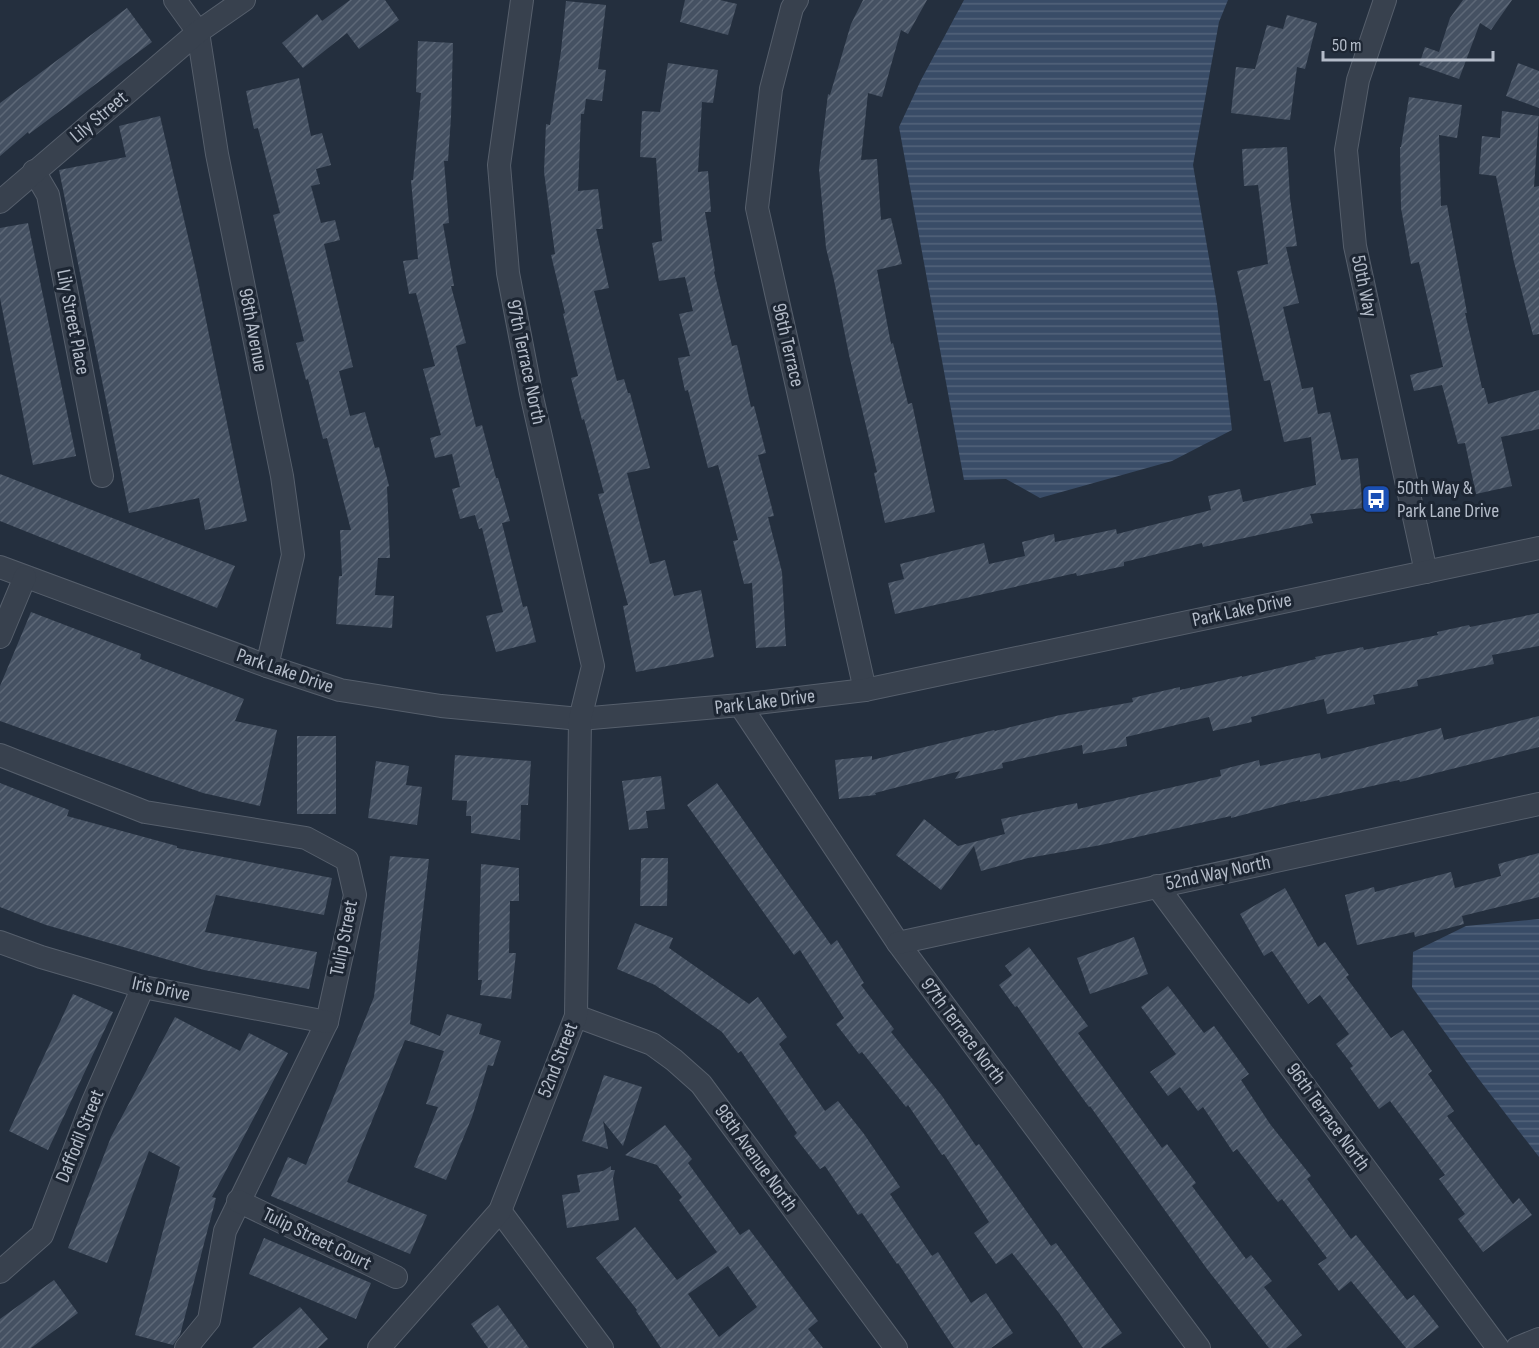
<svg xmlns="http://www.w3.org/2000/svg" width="1539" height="1348" viewBox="0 0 1539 1348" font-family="'Sofia Sans Condensed',sans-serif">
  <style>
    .water { fill: url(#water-rules) }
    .building { fill: url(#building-hatch); fill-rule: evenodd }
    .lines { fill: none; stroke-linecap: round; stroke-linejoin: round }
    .street-casing { stroke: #565f6c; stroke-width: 24 }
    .street { stroke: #38414e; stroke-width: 22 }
    .labels { text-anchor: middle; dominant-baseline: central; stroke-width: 6; stroke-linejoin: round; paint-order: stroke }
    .street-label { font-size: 20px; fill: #b4bcc9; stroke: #1d2633 }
    .poi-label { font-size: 20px; fill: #b4bcc9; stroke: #1d2633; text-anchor: start }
  </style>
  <defs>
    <pattern id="water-rules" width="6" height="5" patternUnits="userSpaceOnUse" patternTransform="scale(1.5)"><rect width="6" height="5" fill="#394c67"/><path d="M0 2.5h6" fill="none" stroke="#53647b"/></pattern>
    <pattern id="building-hatch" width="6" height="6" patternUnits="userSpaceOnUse" patternTransform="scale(1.5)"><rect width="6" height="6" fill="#455162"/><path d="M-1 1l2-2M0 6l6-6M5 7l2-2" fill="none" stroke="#5d6877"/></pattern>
  </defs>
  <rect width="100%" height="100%" fill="#242f3e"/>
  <g class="water">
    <polygon points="964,0 1228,0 1219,22 1193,165 1217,304 1232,430 1172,461 1040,498 1006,479 964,480 899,127 921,80"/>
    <polygon points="1539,919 1539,1157 1478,1078 1412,987 1413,952 1466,926"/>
  </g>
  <g class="building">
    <polygon points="350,0 385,0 399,20 359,49 347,33 303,68 282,43 317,14 322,21"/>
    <polygon points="685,0 720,0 737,4 728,35 680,22"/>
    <polygon points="863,0 927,0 908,34 901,30 882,97 868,93 861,160 877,159 881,220 891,218 902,264 877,270 891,344 893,343 908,404 912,403 935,512 885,523 874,473 877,472 849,355 834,280 826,248 819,169 828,94 830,95 851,24"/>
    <polygon points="1463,0 1512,0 1491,30 1480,23 1459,79 1419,65 1425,47 1439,52 1450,18"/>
    <polygon points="566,1 606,5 598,69 606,70 602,101 586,99 584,114 581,114 578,191 598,189 603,229 596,229 609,288 594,291 617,381 624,379 628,393 630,393 650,468 627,473 650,564 665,560 674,596 701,590 714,657 636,672 623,606 628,605 598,494 604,493 584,419 582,420 571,378 578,376 563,314 565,313 551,255 555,254 544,172 546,124 550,125 561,51"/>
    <polygon points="127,8 152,42 29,134 28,132 0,156 0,103"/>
    <polygon points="1287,15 1317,23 1305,69 1297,67 1290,120 1231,113 1236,67 1255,69 1267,25 1283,29"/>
    <polygon points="418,41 453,43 451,117 448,161 444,161 449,223 443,224 454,286 451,286 466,343 456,346 476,427 482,425 496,478 498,478 510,521 502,523 523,607 527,606 536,642 496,652 486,616 503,612 482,528 479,529 475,515 460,519 452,489 460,487 452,454 435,458 430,438 441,435 423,369 435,366 416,293 409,294 403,261 418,259 411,180 413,180 421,93 416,92"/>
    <polygon points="668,63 718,70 713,103 702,102 698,172 708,171 711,212 705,212 715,271 714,272 732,346 737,345 751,407 754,406 766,453 758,455 774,516 768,517 782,572 786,646 756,648 752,583 744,584 733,541 738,540 718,465 708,468 688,390 685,391 678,358 690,356 679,314 693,311 685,277 659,281 652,243 662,241 656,158 640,157 642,111 660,112"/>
    <polygon points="1518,63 1539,71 1539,108 1506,96"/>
    <polygon points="299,78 311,136 322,133 331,165 316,169 320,184 311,186 321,223 335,220 340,240 324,244 353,367 339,371 350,416 365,412 375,448 379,447 389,486 387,487 390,558 378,558 375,595 394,596 392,628 336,624 339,576 342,576 340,530 351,530 327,438 323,439 308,379 306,380 296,343 304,341 273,215 280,213 258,128 254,129 246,91"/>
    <polygon points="1409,97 1462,105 1457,138 1439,135 1441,206 1447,205 1467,313 1465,313 1482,388 1484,388 1488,404 1539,390 1539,429 1501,437 1512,486 1476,494 1465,443 1458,444 1442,385 1414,391 1410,375 1443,367 1419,262 1411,264 1401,208 1400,147 1401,147"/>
    <polygon points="1502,111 1539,116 1534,187 1539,186 1539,334 1533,335 1514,262 1496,176 1479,174 1482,136 1500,138"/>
    <polygon points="160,116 196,271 247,521 205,530 199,498 129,513 59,170 126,157 119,126"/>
    <polygon points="1287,147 1290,198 1297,246 1286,247 1299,303 1283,307 1302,389 1313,387 1318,414 1330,412 1341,460 1358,458 1363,508 1310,514 1313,523 1203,547 1202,543 1124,562 1124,566 1077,576 1076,573 895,614 888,583 904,579 900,564 984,543 989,564 1025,556 1022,542 1054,534 1055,542 1116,529 1117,534 1211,510 1208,496 1240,489 1243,502 1316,485 1311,437 1284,442 1270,380 1264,381 1237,271 1268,264 1258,185 1244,186 1242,149"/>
    <polygon points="28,223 76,456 33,465 0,298 0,228"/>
    <polygon points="0,474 235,566 217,608 0,521"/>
    <polygon points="31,612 141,654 140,659 244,699 235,721 277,730 260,806 203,793 0,721 0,686"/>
    <polygon points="1539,613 1539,646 1492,655 1494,664 1417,680 1418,686 1373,695 1375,704 1327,714 1324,699 1251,717 1252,722 1213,731 1209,717 1126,737 1127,746 1083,754 1082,745 1002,763 1003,768 955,779 960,771 875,793 876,795 839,799 835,760 872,756 872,760 994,730 995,731 1060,715 1133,702 1132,698 1180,687 1180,690 1242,676 1242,677 1316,659 1315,657 1363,647 1364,650 1438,635 1437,632 1469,625 1470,627"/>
    <polygon points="1539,716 1539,747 1400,782 1399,780 1300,802 1300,800 1231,818 1231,816 1101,845 1028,858 981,871 974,846 941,890 896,855 924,819 958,846 1005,834 1001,819 1077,803 1078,809 1221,776 1220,770 1259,760 1260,766 1320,753 1321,759 1441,728 1444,740"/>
    <rect x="297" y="736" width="39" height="78"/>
    <polygon points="455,755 531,761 528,805 521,805 520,840 471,833 471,816 466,816 467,801 452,800"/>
    <polygon points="376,761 409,766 406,785 422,787 417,825 368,818"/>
    <polygon points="661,776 665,809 646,811 648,828 629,830 622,781"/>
    <polygon points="0,783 69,810 67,816 177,846 177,848 332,878 324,915 216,895 205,932 317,952 309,989 204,970 46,925 0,907"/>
    <polygon points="717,783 831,945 837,940 864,983 861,985 894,1029 891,1032 942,1096 976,1146 979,1144 1051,1246 1056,1243 1122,1333 1101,1348 1083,1348 1059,1313 1012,1253 996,1264 974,1233 989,1222 944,1154 942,1155 908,1105 906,1107 862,1052 859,1054 836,1024 844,1018 800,950 794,955 687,805"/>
    <polygon points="1539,853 1539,897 1462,916 1464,924 1415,937 1414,932 1357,945 1345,895 1374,887 1375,892 1451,872 1455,888 1501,876 1498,864"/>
    <polygon points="390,856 429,859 410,1024 440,1036 447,1014 482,1024 479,1034 501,1041 493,1066 488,1065 472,1117 446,1180 414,1167 438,1107 426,1104 444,1051 405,1040 347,1182 427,1215 410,1254 271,1196 288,1157 306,1165 374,997"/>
    <polygon points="641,858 668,858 667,906 640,906"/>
    <polygon points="481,864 519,868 519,901 510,901 509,953 516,953 511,999 480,995 482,980 478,980"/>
    <polygon points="1285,888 1318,947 1325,942 1349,975 1346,977 1391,1038 1403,1030 1432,1071 1428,1074 1454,1111 1447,1116 1513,1204 1519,1198 1532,1215 1483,1252 1458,1219 1465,1214 1439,1179 1445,1175 1390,1101 1379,1109 1350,1068 1353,1066 1336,1044 1349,1034 1320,995 1308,1004 1272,951 1264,956 1240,914"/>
    <polygon points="635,923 673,938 669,948 749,1004 758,997 787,1037 779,1044 825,1111 838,1101 864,1134 900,1187 890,1194 932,1256 938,1252 971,1303 986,1293 1013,1333 991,1348 954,1348 898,1263 897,1264 862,1213 858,1215 825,1166 820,1169 794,1136 797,1133 741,1051 738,1053 722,1032 655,985 617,969"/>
    <polygon points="1134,937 1148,974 1090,994 1077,958"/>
    <polygon points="1029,947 1088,1026 1078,1033 1162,1148 1167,1144 1196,1183 1192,1186 1246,1259 1251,1255 1272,1281 1264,1287 1302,1335 1286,1348 1269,1348 1207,1269 1090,1106 1089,1107 1059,1066 1017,1006 1015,1007 999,985 1012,975 1005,966"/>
    <polygon points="1168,986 1204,1033 1214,1026 1249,1074 1241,1080 1270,1124 1311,1176 1307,1179 1351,1239 1356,1235 1407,1300 1414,1295 1439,1327 1413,1348 1406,1348 1351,1281 1339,1291 1318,1264 1327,1258 1282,1199 1278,1202 1237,1149 1233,1152 1203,1107 1198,1111 1180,1087 1168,1096 1150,1072 1176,1054 1141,1007"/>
    <polygon points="73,994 113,1012 48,1150 9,1131"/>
    <polygon points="175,1017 240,1051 249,1033 288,1053 212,1197 216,1198 180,1335 173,1345 135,1335 180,1167 149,1151 107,1263 68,1248 111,1137"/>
    <polygon points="604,1075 642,1087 623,1146 603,1121 608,1149 582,1141"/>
    <path d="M665 1125 692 1159 688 1163 740 1235 749 1229 818 1321 808 1329 823 1348H661L636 1311 637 1310 596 1258 635 1227 677 1280 717 1252 679 1200 682 1197 657 1165 625 1155ZM728 1266 757 1307 719 1337 688 1294Z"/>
    <polygon points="611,1166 611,1170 615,1170 613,1178 619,1220 567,1228 562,1195 580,1192 577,1175 603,1171"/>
    <polygon points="264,1238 371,1283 356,1319 249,1274"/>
    <polygon points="54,1280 78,1313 31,1348 0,1348 0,1319"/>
    <polygon points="498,1305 529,1348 488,1348 471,1324"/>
    <polygon points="300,1307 328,1339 318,1348 252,1348"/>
  </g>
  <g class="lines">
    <g class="street-casing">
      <g id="street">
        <polyline points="175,0 198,32 217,154 282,476 293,555 267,666"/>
        <polyline points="797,0 792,8 771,89 757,208 865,690"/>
        <polyline points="1385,0 1358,80 1346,150 1355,246 1426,572"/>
        <polyline points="34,171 48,195 102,476"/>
        <polyline points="0,202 198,32 244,0"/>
        <polyline points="0,567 267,666 340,690 441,706 580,719 740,705 865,690 1539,548"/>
        <polyline points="0,637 25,577"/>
        <polyline points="740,705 898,943 1199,1348"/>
        <polyline points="0,755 145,812 306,838 347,860 355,895 327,1022 225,1231 209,1320 186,1348"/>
        <polyline points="1157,886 1498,1348"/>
        <polyline points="0,942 41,957 143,987 327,1022"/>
        <polyline points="898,943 1539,804"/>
        <polyline points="576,1016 652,1044 674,1060 701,1084 896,1348"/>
        <polyline points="238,1201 396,1277"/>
        <polyline points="500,1211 602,1348"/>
        <polyline points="0,1272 42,1235 92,1104 143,987"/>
        <polyline points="379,1348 500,1211 576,1016 580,719 593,666 531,393 508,273 499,165 522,0"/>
        <polyline points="1517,1348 1539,1339"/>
      </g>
    </g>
    <use href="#street" class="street"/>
  </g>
  <defs>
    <g id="bus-square" transform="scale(1.5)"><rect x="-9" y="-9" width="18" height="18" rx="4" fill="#1a4fb4" stroke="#1d2633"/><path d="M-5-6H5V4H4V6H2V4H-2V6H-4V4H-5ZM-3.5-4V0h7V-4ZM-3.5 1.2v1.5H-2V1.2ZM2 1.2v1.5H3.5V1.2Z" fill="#fff"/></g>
  </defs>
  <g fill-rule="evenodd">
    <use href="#bus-square" x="1376" y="499"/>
  </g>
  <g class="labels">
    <g class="street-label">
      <text transform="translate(99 117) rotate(-40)">Lily Street</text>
      <text transform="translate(1364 286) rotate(78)">50th Way</text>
      <text transform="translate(73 322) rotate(79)">Lily Street Place</text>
      <text transform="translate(253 330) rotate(79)">98th Avenue</text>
      <text transform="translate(788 345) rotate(77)">96th Terrace</text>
      <text transform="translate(526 362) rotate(78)">97th Terrace North</text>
      <text transform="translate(1242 610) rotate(-12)">Park Lake Drive</text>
      <text transform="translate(285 671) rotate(19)">Park Lake Drive</text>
      <text transform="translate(765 702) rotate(-7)">Park Lake Drive</text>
      <text transform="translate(1218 873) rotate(-12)">52nd Way North</text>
      <text transform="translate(344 938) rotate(-79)">Tulip Street</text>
      <text transform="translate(161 989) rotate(12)">Iris Drive</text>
      <text transform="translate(963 1031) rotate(53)">97th Terrace North</text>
      <text transform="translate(558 1060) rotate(-69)">52nd Street</text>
      <text transform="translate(1328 1117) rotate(54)">96th Terrace North</text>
      <text transform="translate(80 1136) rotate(-68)">Daffodil Street</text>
      <text transform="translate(756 1158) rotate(54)">98th Avenue North</text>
      <text transform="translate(317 1239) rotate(26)">Tulip Street Court</text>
    </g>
    <g class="poi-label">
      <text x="1397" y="488">50th Way &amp;<tspan x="1397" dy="23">Park Lane Drive</tspan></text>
    </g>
  </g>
  <path d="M1323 51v9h170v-9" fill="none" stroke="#b4bcc9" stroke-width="3"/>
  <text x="1332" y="51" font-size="18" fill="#b4bcc9" stroke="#1d2633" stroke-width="4.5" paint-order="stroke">50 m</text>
</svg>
